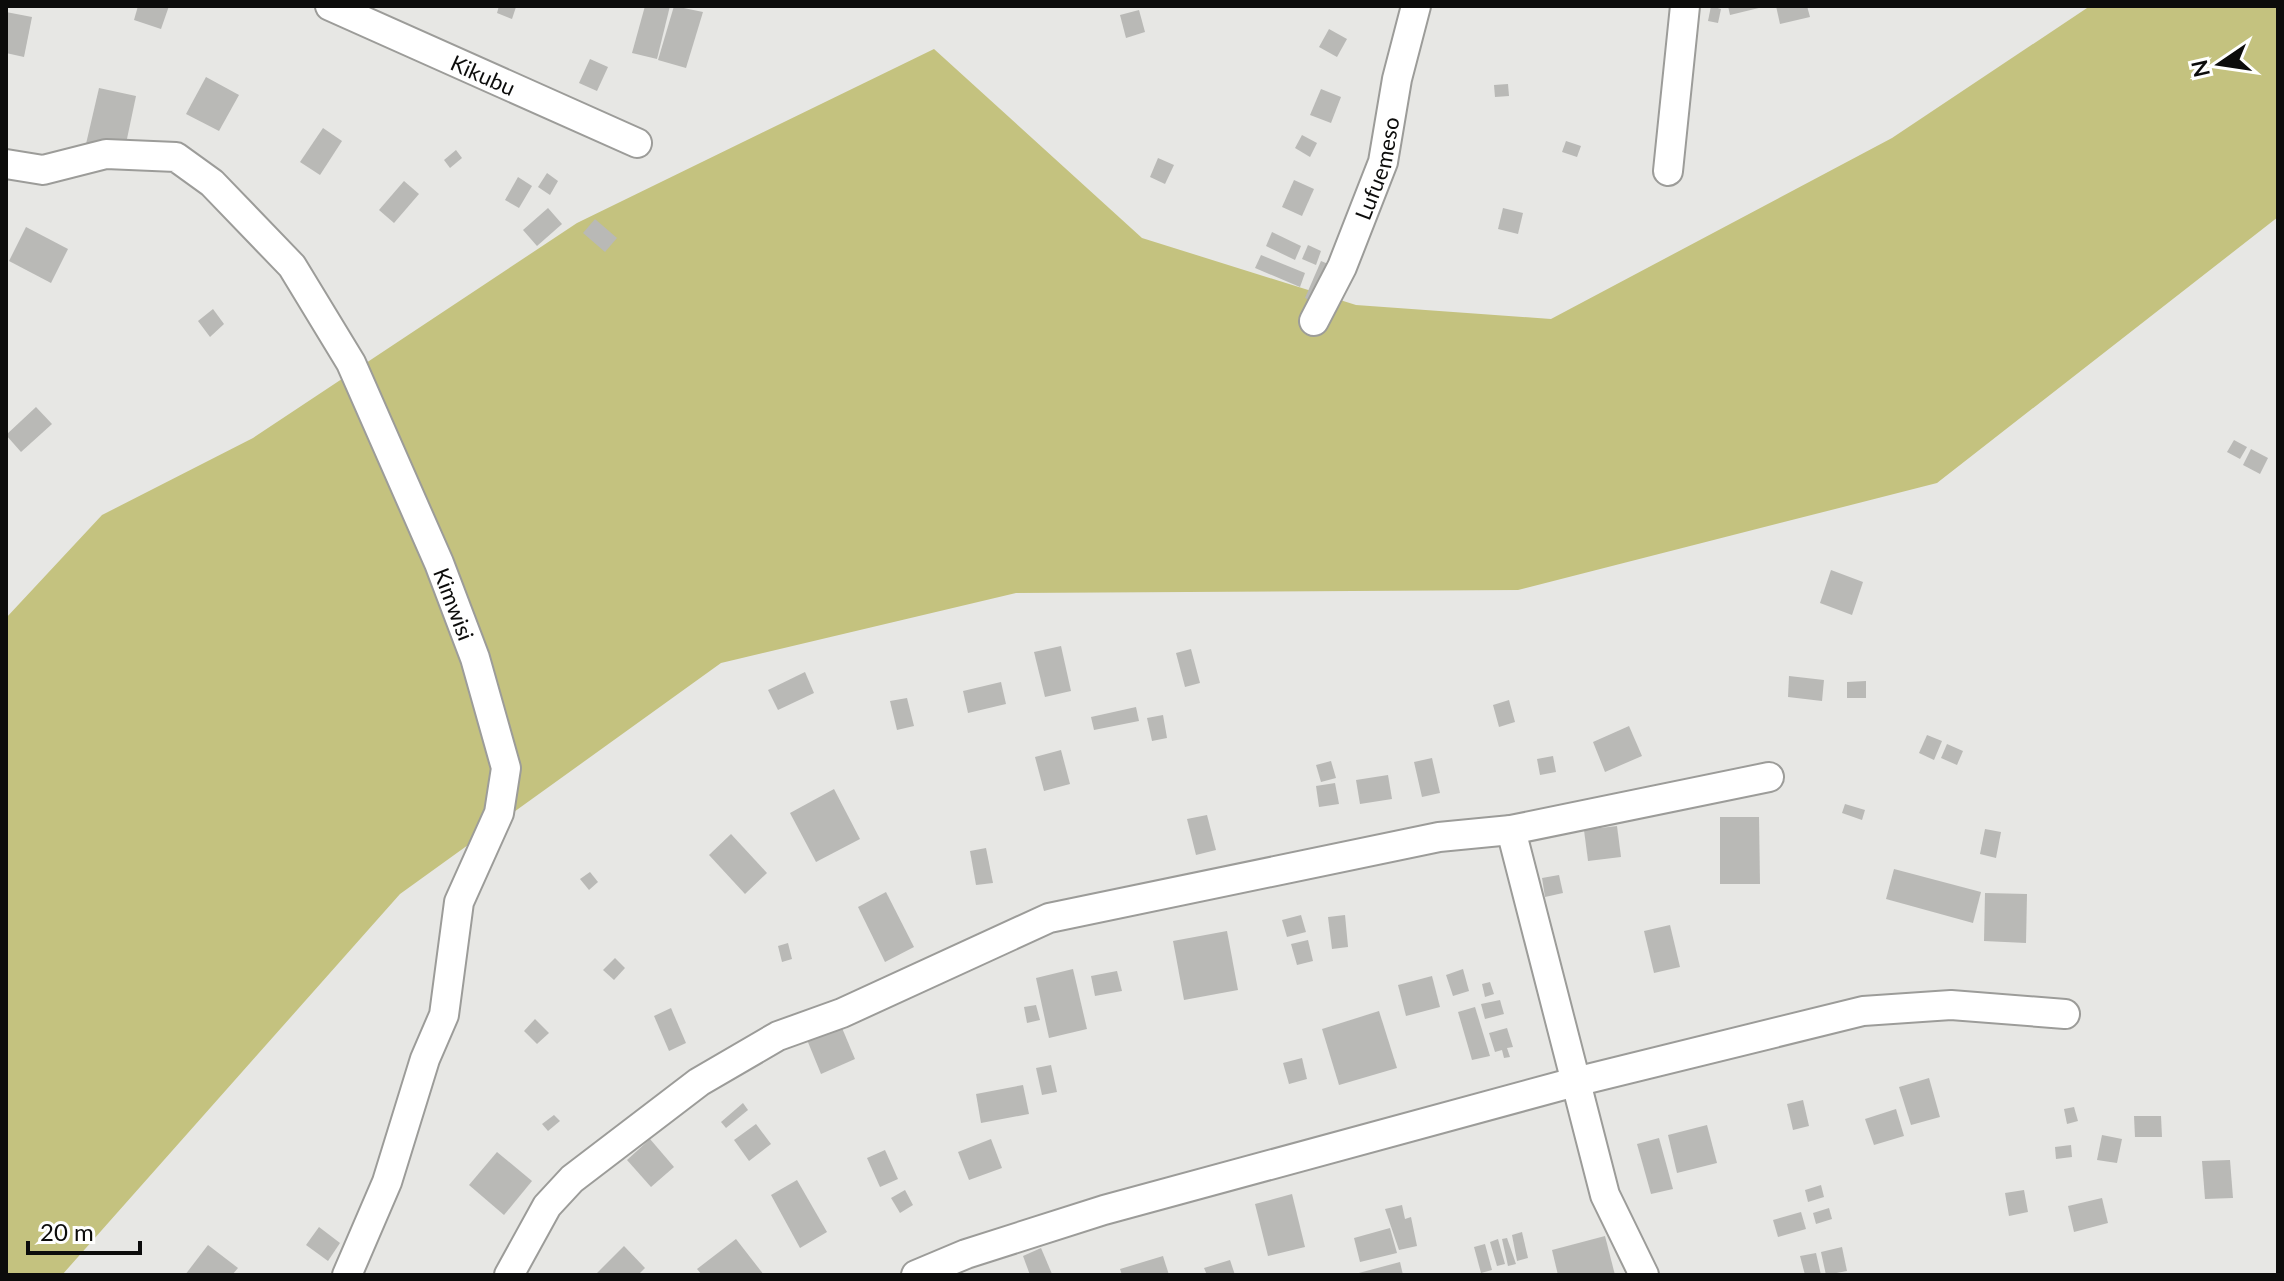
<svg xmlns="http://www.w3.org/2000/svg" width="2284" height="1281" viewBox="0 0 2284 1281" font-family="Lato,sans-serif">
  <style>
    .green { fill: #c4c27f }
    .building { fill: #b9b9b6 }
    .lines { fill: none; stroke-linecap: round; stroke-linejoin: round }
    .minor-casing { stroke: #9c9c99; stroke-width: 32 }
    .minor { stroke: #fff; stroke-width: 28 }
    .labels { text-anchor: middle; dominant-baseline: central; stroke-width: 7; stroke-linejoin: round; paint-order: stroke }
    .street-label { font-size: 22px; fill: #0c0c0b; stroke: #fffffe }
  </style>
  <rect width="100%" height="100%" fill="#e7e7e4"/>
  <polygon class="green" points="2090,6 2278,6 2278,217 1937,483 1518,590 1016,593 721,663 400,894 62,1275 6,1275 6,618 102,515 253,438 577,223 934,49 1142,238 1356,305 1551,319 1892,138"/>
  <g class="building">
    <polygon points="138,6 169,6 161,29 134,20"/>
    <polygon points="499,6 516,7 512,19 497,13"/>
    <polygon points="645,6 670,6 657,59 632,53"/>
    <polygon points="674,6 703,12 686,68 658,60"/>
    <polygon points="1711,6 1721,9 1718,23 1708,21"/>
    <polygon points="1728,6 1763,6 1763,7 1730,15"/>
    <polygon points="1776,6 1807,6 1810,17 1780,24"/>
    <polygon points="1139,10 1145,32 1126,38 1120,15"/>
    <polygon points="6,12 32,17 24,57 6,53"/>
    <polygon points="1329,29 1347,39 1337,57 1319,47"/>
    <polygon points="590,59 608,67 597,91 579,83"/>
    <polygon points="206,77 239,95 219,131 186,114"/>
    <polygon points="1508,84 1509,96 1495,97 1494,85"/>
    <polygon points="99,88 136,96 124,153 86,144"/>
    <polygon points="1321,89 1341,97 1331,123 1310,115"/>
    <polygon points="323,128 342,141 320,175 300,162"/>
    <polygon points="1302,135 1317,143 1310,157 1295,148"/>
    <polygon points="1566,141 1581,146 1577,157 1562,152"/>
    <polygon points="456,150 462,158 450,168 444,160"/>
    <polygon points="1158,158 1174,165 1165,184 1150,177"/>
    <polygon points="547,173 558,181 550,195 538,187"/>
    <polygon points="518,177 532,186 519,208 505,200"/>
    <polygon points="1294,180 1314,189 1302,216 1282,207"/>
    <polygon points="404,181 419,194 394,223 379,210"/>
    <polygon points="548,208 562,224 537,246 523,230"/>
    <polygon points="1503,208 1523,213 1518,234 1498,229"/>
    <polygon points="595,219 617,238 605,252 583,233"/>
    <polygon points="26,227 68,249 51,283 9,261"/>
    <polygon points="1272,232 1301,246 1295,260 1266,246"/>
    <polygon points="1308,245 1321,251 1316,265 1302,259"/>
    <polygon points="1261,255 1305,273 1300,287 1255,268"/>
    <polygon points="1321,261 1333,266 1317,303 1305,298"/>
    <polygon points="213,309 224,324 210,337 198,321"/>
    <polygon points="36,407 52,424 21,452 6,435"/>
    <polygon points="2234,440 2247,447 2240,459 2227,452"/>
    <polygon points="2251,449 2268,458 2260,474 2243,465"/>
    <polygon points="1831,570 1863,582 1852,615 1820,603"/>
    <polygon points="1061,646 1071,691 1045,697 1034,652"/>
    <polygon points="1191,649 1200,683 1185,687 1176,653"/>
    <polygon points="805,672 814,693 778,710 768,690"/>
    <polygon points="1789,676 1824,680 1822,701 1788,697"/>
    <polygon points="1866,681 1866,698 1847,698 1847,682"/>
    <polygon points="1001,682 1006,704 968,713 963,691"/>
    <polygon points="907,698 914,726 897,730 890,701"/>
    <polygon points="1509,700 1515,722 1499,727 1493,705"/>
    <polygon points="1136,707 1139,721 1094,730 1091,717"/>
    <polygon points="1163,715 1167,738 1152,741 1147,718"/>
    <polygon points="1629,726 1642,756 1605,772 1593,742"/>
    <polygon points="1927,735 1942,741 1934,760 1919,753"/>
    <polygon points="1947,744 1963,751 1957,765 1941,758"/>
    <polygon points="1061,750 1070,784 1044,791 1035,757"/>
    <polygon points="1553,756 1556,772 1540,775 1537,759"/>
    <polygon points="1432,758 1440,793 1422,797 1414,762"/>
    <polygon points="1331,761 1336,778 1321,782 1316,765"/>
    <polygon points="1388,775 1392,799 1360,804 1356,780"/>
    <polygon points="1335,783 1339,804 1319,807 1316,786"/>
    <polygon points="834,789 860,839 816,862 790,813"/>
    <polygon points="1845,804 1865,810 1862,820 1842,813"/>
    <polygon points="1207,815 1216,850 1196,855 1187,819"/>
    <polygon points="1720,817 1759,817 1760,884 1720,884"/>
    <polygon points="1617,826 1621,857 1588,861 1584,830"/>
    <polygon points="1985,829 2001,832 1996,858 1980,854"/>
    <polygon points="731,834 767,873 745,894 709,855"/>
    <polygon points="986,848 993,883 976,885 970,851"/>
    <polygon points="1894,869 1981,892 1973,923 1886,899"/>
    <polygon points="590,872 598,882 589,890 580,879"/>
    <polygon points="1559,875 1563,893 1545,897 1542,878"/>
    <polygon points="886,892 914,947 885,962 858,907"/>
    <polygon points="1985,893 2027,894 2026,943 1984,941"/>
    <polygon points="1301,915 1306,932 1287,937 1282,920"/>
    <polygon points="1345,915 1348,947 1332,949 1328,917"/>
    <polygon points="1670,925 1680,967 1654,973 1644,931"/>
    <polygon points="1227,931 1238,990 1184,1000 1173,941"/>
    <polygon points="1308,940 1313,961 1297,965 1291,944"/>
    <polygon points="788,943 792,959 782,962 778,946"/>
    <polygon points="615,958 625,968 614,980 603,970"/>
    <polygon points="1073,969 1087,1029 1049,1038 1036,978"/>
    <polygon points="1463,969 1469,991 1453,996 1446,975"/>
    <polygon points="1117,971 1122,991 1095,996 1091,976"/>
    <polygon points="1432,976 1440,1007 1406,1016 1398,985"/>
    <polygon points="1490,982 1494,994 1485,997 1482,984"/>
    <polygon points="1500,1000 1504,1014 1485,1019 1481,1004"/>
    <polygon points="1036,1005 1040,1020 1027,1023 1024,1007"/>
    <polygon points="1475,1007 1490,1056 1472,1060 1458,1012"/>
    <polygon points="671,1008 686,1043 669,1051 654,1016"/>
    <polygon points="1379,1011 1397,1068 1339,1085 1322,1029"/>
    <polygon points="837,1016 855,1059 821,1074 803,1030"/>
    <polygon points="535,1019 549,1033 537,1044 524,1031"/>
    <polygon points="1507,1028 1513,1047 1507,1048 1510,1057 1504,1058 1502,1050 1495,1052 1489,1033"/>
    <polygon points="1302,1058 1307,1079 1289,1084 1283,1063"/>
    <polygon points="1051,1065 1057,1092 1042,1095 1036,1068"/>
    <polygon points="1929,1078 1940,1117 1911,1125 1899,1087"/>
    <polygon points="1023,1085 1029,1114 981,1123 976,1094"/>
    <polygon points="1803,1100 1809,1126 1793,1130 1787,1104"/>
    <polygon points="743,1103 748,1110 726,1128 721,1122"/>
    <polygon points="2074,1107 2078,1121 2067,1124 2064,1109"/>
    <polygon points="1896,1109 1904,1136 1874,1145 1865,1119"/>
    <polygon points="554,1115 560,1121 548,1131 542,1124"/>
    <polygon points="2134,1116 2161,1116 2162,1137 2135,1137"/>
    <polygon points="756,1124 771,1144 749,1161 734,1140"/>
    <polygon points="1707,1125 1717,1163 1677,1173 1668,1135"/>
    <polygon points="2102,1135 2122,1139 2117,1163 2097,1160"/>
    <polygon points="1659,1138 1673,1189 1651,1194 1637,1144"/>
    <polygon points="650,1139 674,1167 651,1187 627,1160"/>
    <polygon points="991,1139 1002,1168 969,1180 958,1152"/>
    <polygon points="2071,1145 2072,1157 2056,1159 2055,1147"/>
    <polygon points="885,1150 898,1179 880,1187 867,1158"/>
    <polygon points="497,1152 532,1181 504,1215 469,1185"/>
    <polygon points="2230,1160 2233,1198 2205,1199 2202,1161"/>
    <polygon points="797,1180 827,1232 800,1248 771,1195"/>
    <polygon points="1821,1185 1824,1197 1808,1202 1805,1190"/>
    <polygon points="905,1190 913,1205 900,1213 891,1198"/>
    <polygon points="2024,1190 2028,1212 2009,1216 2005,1193"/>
    <polygon points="1292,1194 1305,1247 1268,1256 1255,1204"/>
    <polygon points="2102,1198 2108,1223 2074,1232 2068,1206"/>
    <polygon points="1402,1205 1405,1219 1411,1217 1417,1246 1399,1250 1385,1209"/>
    <polygon points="1829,1208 1832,1219 1816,1224 1813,1213"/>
    <polygon points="1801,1212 1806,1229 1778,1237 1773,1220"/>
    <polygon points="319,1227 340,1243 328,1261 306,1245"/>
    <polygon points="1390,1228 1397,1253 1360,1262 1354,1238"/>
    <polygon points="1522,1232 1528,1258 1517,1261 1512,1235"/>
    <polygon points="1605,1236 1615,1275 1558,1275 1552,1250"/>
    <polygon points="1507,1238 1516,1264 1508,1266 1502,1239"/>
    <polygon points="736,1239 764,1275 702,1275 697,1269"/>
    <polygon points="1498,1239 1505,1264 1497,1266 1490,1242"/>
    <polygon points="1485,1244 1492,1270 1481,1273 1474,1247"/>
    <polygon points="208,1245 238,1268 232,1275 185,1275"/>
    <polygon points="624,1246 645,1268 638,1275 595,1275"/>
    <polygon points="1842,1247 1847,1271 1826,1275 1821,1252"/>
    <polygon points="1041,1248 1052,1274 1030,1275 1023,1256"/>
    <polygon points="1816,1253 1821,1275 1805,1275 1800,1256"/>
    <polygon points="1163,1256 1169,1275 1122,1275 1120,1269"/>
    <polygon points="1230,1260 1235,1275 1207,1275 1204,1268"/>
    <polygon points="1400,1262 1403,1275 1355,1275 1355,1274"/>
  </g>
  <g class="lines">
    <g class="minor-casing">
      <g id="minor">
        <path id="s1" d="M330 6 637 143"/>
        <path id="s2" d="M6 164 43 170 106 154 176 157 212 183 292 266 351 363 439 563 475 658 506 768 499 813 459 902 444 1015 425 1059 387 1182 347 1275"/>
        <polyline points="1668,171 1685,6"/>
        <path id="s3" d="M1314 321 1342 267 1383 162 1397 79 1416 6"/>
        <polyline points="1511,830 1605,1195 1644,1275"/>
        <polyline points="509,1275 547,1206 572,1179 699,1082 778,1036 842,1013 1049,918 1439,837 1511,830 1769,777"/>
        <polyline points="916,1275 966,1254 1104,1210 1575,1082 1863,1011 1951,1005 2065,1014"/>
      </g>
    </g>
    <use href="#minor" class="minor"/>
  </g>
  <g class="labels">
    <g class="street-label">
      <text stroke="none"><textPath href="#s1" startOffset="168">Kikubu</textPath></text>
      <text stroke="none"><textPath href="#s3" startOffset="166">Lufuemeso</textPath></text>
      <text stroke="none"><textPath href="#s2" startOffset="708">Kimwisi</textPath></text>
    </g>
  </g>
  <rect width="2284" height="1281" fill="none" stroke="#0c0c0b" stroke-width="16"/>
  <g transform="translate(2220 64) rotate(257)" stroke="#fffffe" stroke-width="6" paint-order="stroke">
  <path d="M0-6L14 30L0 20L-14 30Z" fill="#0c0c0b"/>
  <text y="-12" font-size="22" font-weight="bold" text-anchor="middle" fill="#0c0c0b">N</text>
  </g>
  <path d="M28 1241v12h112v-12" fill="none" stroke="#0c0c0b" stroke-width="4"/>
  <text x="40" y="1241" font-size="24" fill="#0c0c0b" stroke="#fffffe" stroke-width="6" paint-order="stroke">20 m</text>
</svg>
